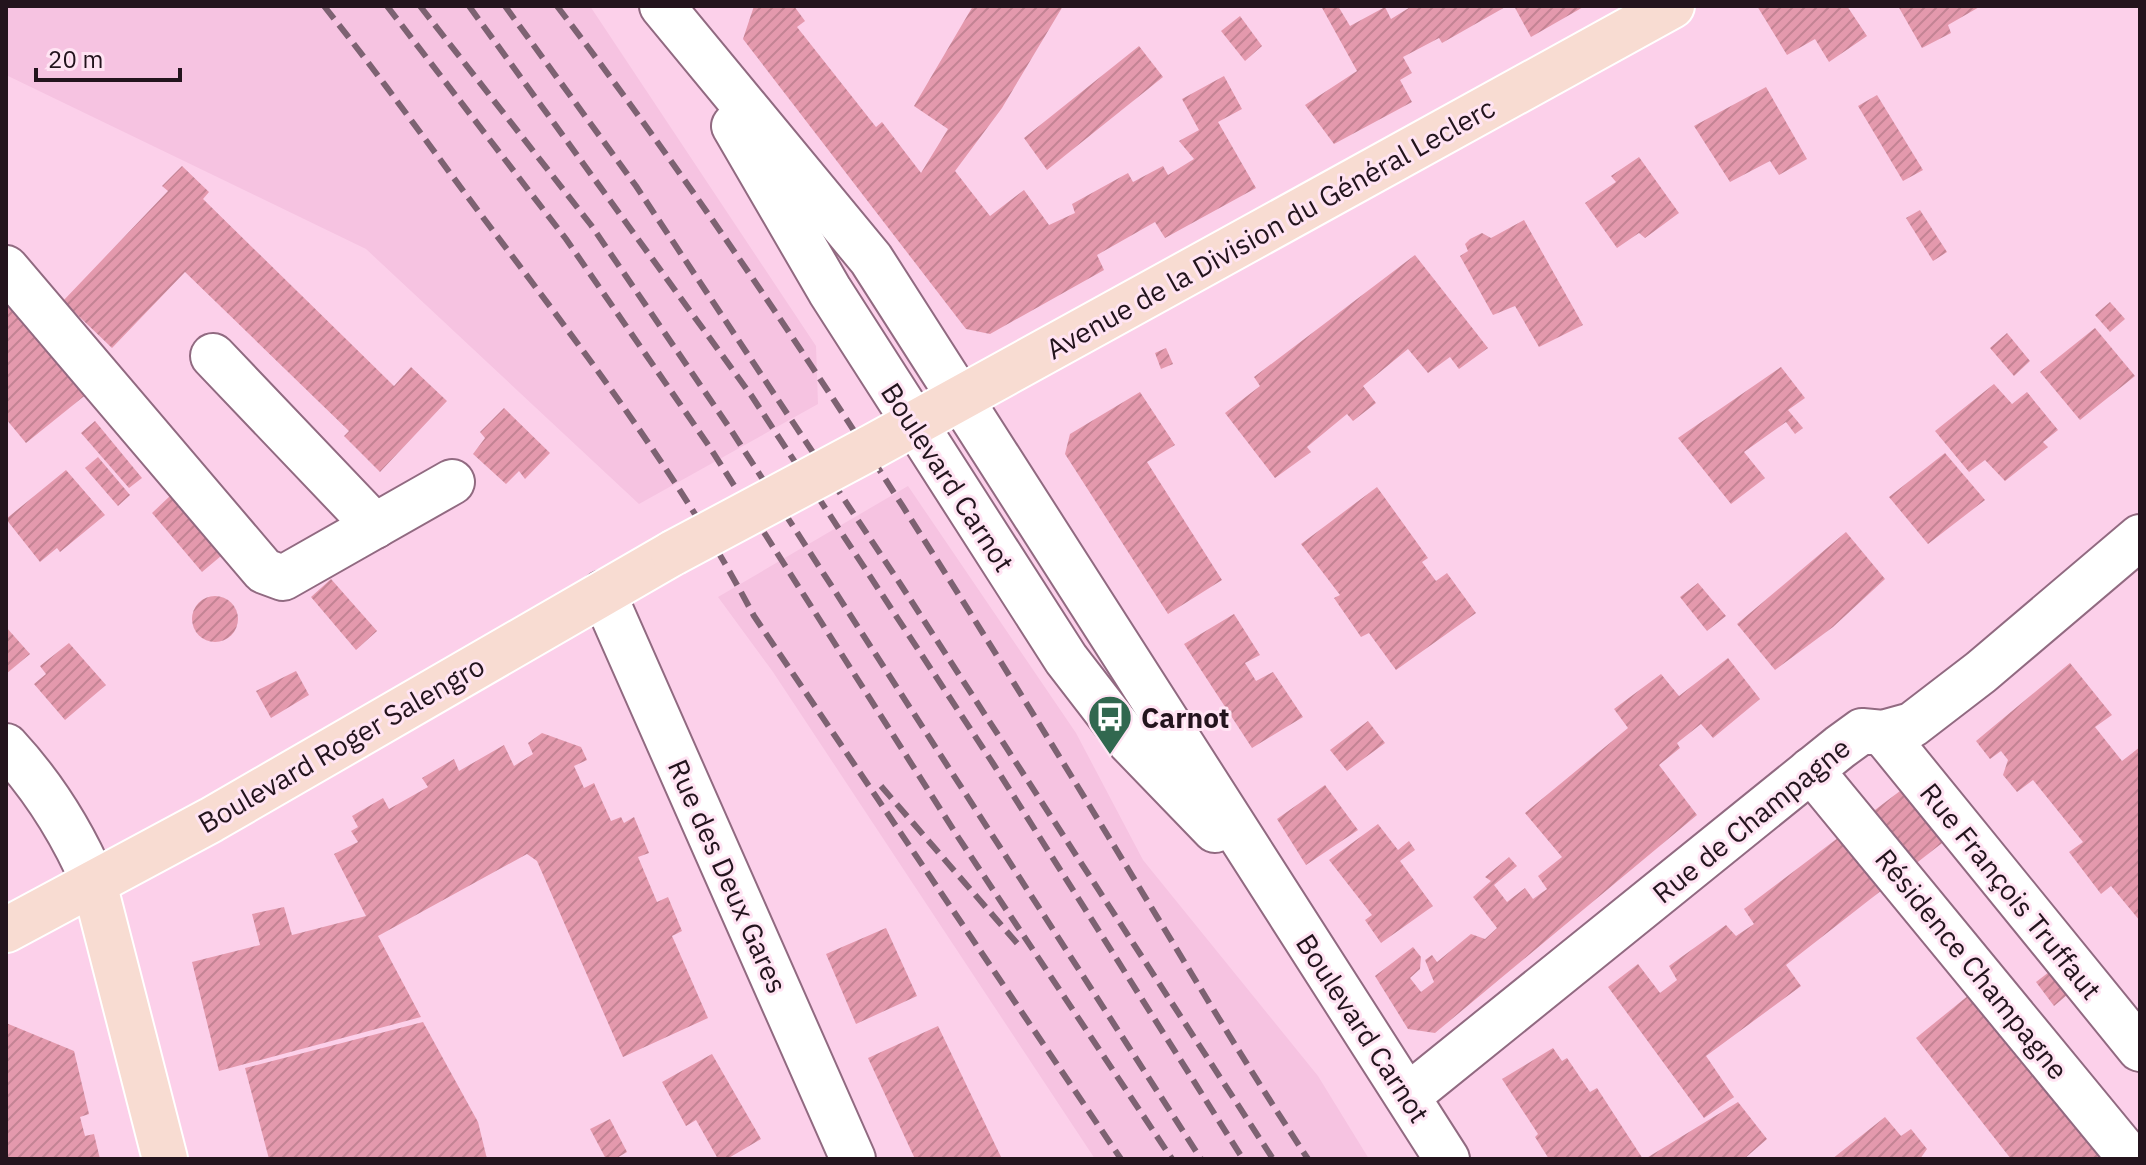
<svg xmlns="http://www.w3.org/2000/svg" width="2146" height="1165" viewBox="0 0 2146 1165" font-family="'IBM Plex Sans',sans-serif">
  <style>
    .built { fill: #f6c3e1 }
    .building { fill: url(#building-hatch) }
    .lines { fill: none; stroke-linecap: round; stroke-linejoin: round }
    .minor-casing { stroke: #916a81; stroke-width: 48 }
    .major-casing { stroke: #fff; stroke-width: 48 }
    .minor { stroke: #fff; stroke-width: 44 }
    .major { stroke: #f8dcd2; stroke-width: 44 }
    .rail { stroke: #7d6272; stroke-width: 6; stroke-dasharray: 16 8; stroke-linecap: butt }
    .major-bridge-casing { stroke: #fff; stroke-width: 48; stroke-linecap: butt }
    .major-bridge { stroke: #f8dcd2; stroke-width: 44 }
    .labels { text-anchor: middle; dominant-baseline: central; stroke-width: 6; stroke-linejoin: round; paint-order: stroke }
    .street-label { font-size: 28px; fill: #23141d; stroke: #ffe4f3 }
    .poi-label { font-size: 28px; font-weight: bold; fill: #23141d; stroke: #ffe4f3; text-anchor: start }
  </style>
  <defs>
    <pattern id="building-hatch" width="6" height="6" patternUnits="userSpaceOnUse" patternTransform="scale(2)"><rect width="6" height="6" fill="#e499ad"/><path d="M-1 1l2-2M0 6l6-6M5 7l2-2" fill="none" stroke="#c38394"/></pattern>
  </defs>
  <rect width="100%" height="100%" fill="#fcd0ea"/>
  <g class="built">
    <polygon points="6,6 590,6 816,346 818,404 639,504 366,249 6,75"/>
    <polygon points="908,486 1076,733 1143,860 1318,1076 1369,1159 1095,1159 773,672 718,597"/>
  </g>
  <g class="building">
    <polygon points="754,6 794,6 805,21 797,27 876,127 882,122 921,173 948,129 914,106 973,6 1063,6 1002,108 955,171 990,216 1024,190 1049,225 1075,213 1072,204 1128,173 1133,182 1163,166 1168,175 1194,159 1179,141 1199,130 1182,99 1224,76 1242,109 1218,122 1256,188 1165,238 1155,222 1097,255 1104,270 990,334 966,329 743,39"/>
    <polygon points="1321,6 1338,6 1350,26 1385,7 1391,19 1412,6 1507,6 1442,43 1439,38 1403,57 1412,73 1400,80 1412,102 1334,144 1305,105 1357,71"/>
    <polygon points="1514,6 1585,6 1531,37"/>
    <polygon points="1757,6 1847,6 1867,36 1829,62 1815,39 1787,55"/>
    <polygon points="1898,6 1981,6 1948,25 1951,33 1922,48"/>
    <polygon points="1240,16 1262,46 1245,61 1221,31"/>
    <polygon points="1139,46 1163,77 1047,170 1024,138"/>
    <polygon points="1766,87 1807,159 1779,175 1770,161 1730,182 1694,126"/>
    <polygon points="1877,95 1923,170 1903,181 1858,106"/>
    <polygon points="1639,157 1679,213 1645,238 1639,233 1617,248 1585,203 1616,182 1611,176"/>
    <polygon points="182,166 209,192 203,199 394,386 411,367 447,401 380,472 344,436 349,431 185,272 112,348 63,301 168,191 162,186"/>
    <polygon points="1920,210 1947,252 1933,261 1906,218"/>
    <polygon points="1524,220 1583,325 1539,347 1515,306 1493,315 1460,256 1468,251 1465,244 1470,239 1482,233 1491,238"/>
    <polygon points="1415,255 1488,348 1459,369 1450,357 1428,373 1408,349 1363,386 1376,403 1353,421 1347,414 1307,447 1311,452 1275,478 1225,413 1260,386 1254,377"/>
    <polygon points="6,296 88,393 26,443 6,419"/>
    <polygon points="2110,302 2125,319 2110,332 2095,315"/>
    <polygon points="2095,328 2135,376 2080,420 2040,372"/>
    <polygon points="2007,333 2030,361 2014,376 1990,348"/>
    <polygon points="1166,348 1173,364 1161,369 1155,353"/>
    <polygon points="1781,367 1805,398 1788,410 1803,428 1795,434 1786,422 1744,452 1765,478 1731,504 1678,438"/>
    <polygon points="1994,384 2012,404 2027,392 2058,430 2043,442 2048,447 2005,481 1985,460 1969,472 1935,431"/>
    <polygon points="1140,392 1175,445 1147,462 1222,580 1168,614 1065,454 1070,434"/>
    <polygon points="504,408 550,453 525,479 519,471 506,484 473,454 485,438 480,432"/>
    <polygon points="95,421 142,478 129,488 81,433"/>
    <polygon points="1945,453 1985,500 1928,544 1889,497"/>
    <polygon points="98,457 130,495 118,506 85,468"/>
    <polygon points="66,470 105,515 60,552 57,548 40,562 6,519"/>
    <polygon points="1377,487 1428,558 1422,562 1436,581 1447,573 1476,613 1396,670 1369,633 1361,637 1334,598 1340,595 1301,544"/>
    <polygon points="170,496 221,556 202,572 152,513"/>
    <polygon points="1846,532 1885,579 1833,627 1775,670 1737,624"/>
    <polygon points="331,579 377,631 356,650 311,597"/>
    <polygon points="1698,583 1726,616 1707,631 1680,597"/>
    <circle cx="215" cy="619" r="23"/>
    <polygon points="1234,614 1260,655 1245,663 1256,681 1273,672 1303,717 1252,748 1184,644"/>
    <polygon points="6,627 30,654 6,674"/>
    <polygon points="69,643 106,685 65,720 34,684 46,674 40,666"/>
    <polygon points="1728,658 1760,699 1713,738 1701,724 1677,743 1680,748 1659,765 1697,815 1435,1033 1408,1029 1375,976 1413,947 1421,957 1420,969 1410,978 1421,992 1434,982 1425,960 1432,955 1437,962 1471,934 1485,939 1497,928 1473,897 1491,881 1485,877 1509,857 1517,866 1494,885 1507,902 1525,888 1533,899 1547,889 1538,876 1562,857 1525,813 1628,728 1614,709 1661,674 1679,696"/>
    <polygon points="2070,663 2112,715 2095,727 2122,761 2140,747 2140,921 2111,886 2101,894 2069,852 2083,842 2033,780 2017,792 2003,775 2008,760 2001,751 1990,759 1976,741"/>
    <polygon points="296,671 309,695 271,718 256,691"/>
    <polygon points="1368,721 1385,743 1347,771 1330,750"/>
    <polygon points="542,733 581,747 587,760 574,766 584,788 594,783 611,821 621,817 624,823 634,817 649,853 638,857 657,902 668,897 682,931 672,936 708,1018 623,1057 537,861 527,854 378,936 421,1017 219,1071 192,962 260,945 252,914 284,907 292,935 366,916 334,854 358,842 351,831 358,827 352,816 383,798 389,809 428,787 422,778 454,759 459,771 504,745 514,766 533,754 528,743"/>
    <polygon points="1325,785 1358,830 1306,865 1277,819"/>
    <polygon points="1904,788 1946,840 1786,965 1801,986 1706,1056 1734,1097 1704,1118 1608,987 1638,964 1660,993 1677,980 1669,966 1726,925 1736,936 1754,924 1744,909"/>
    <polygon points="1378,824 1398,850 1409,841 1415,850 1400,861 1433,906 1381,943 1365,920 1372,915 1329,860"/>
    <polygon points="886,928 917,996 856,1024 826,954"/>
    <polygon points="2049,972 2067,995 2054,1006 2036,982"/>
    <polygon points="1969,995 2101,1159 2011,1159 1916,1038"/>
    <polygon points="423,1022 478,1122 487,1159 269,1159 245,1068"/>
    <polygon points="6,1023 74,1051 89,1114 80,1117 85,1136 94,1134 100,1159 6,1159"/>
    <polygon points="938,1026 1002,1159 915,1159 868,1058"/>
    <polygon points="1553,1048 1562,1061 1567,1058 1590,1092 1597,1088 1643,1159 1549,1159 1535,1137 1538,1134 1502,1079"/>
    <polygon points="712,1054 761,1139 727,1159 718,1159 696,1120 686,1126 662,1082"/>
    <polygon points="1738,1102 1767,1139 1744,1159 1645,1159"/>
    <polygon points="1885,1117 1901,1136 1911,1129 1927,1149 1920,1159 1832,1159"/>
    <polygon points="610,1119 627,1152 615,1159 606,1159 590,1129"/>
  </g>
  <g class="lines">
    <g class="minor-casing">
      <g id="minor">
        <polyline points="662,6 871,259 1447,1159"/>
        <polyline points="734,126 830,291 1066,659 1130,742 1215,830"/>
        <polyline points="6,268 264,571 283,578 452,482"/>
        <polyline points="213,356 375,526"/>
        <polyline points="603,593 853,1159"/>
        <polyline points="1883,733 2140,1049"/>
        <path d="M6 746C44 787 72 832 94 883"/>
        <polyline points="1811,770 2131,1159"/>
        <polyline points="1408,1096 1840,747 1862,731 1883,733 1912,725 1981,672 2140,537"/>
      </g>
    </g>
    <g class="major-casing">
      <g id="major">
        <polyline points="868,449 1672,6"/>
        <polyline points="94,883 165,1159"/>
        <polyline points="6,930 211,820 673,553"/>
      </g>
    </g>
    <use href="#minor" class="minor"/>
    <use href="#major" class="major"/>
    <g class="rail">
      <path d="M324 6C381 77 433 151 488 224 583 350 680 476 754 616L1121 1159"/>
      <polyline points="387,6 566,239 709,446 958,837 1172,1159"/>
      <polyline points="420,6 591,225 731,430 1201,1159"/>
      <polyline points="469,6 751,395 994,765 1243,1159"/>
      <polyline points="505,6 636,186 899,582 1273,1159"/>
      <path d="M557 6C758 270 935 553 1108 836 1174 944 1238 1053 1308 1159"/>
      <polyline points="881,786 1022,949"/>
    </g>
    <g class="major-bridge-casing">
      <polyline id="major-bridge" points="673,553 868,449"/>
    </g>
    <use href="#major-bridge" class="major-bridge"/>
  </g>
  <defs>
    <g id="bus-pin" transform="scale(2.3)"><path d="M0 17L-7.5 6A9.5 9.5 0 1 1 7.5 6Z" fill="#31684f" stroke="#ffe4f3"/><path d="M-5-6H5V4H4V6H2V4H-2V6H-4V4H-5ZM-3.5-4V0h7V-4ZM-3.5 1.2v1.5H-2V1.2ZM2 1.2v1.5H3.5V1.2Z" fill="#fff"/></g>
  </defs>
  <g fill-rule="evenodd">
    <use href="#bus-pin" x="1110" y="717"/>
  </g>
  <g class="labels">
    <g class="street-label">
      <text transform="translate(1270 228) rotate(-29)">Avenue de la Division du Général Leclerc</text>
      <text transform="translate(948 477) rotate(57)">Boulevard Carnot</text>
      <text transform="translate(341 744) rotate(-30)">Boulevard Roger Salengro</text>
      <text transform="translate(1751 820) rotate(-39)">Rue de Champagne</text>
      <text transform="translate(728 876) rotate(66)">Rue des Deux Gares</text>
      <text transform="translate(2011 891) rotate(51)">Rue François Truffaut</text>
      <text transform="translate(1972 964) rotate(51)">Résidence Champagne</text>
      <text transform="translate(1363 1028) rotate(57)">Boulevard Carnot</text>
    </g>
    <g class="poi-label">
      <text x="1141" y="717">Carnot</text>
    </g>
  </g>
  <rect width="2146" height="1165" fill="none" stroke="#23141d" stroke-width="16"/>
  <path d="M36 68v12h144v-12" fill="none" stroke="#23141d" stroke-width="4"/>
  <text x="48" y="68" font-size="24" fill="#23141d" stroke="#ffe4f3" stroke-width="6" paint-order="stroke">20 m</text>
</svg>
